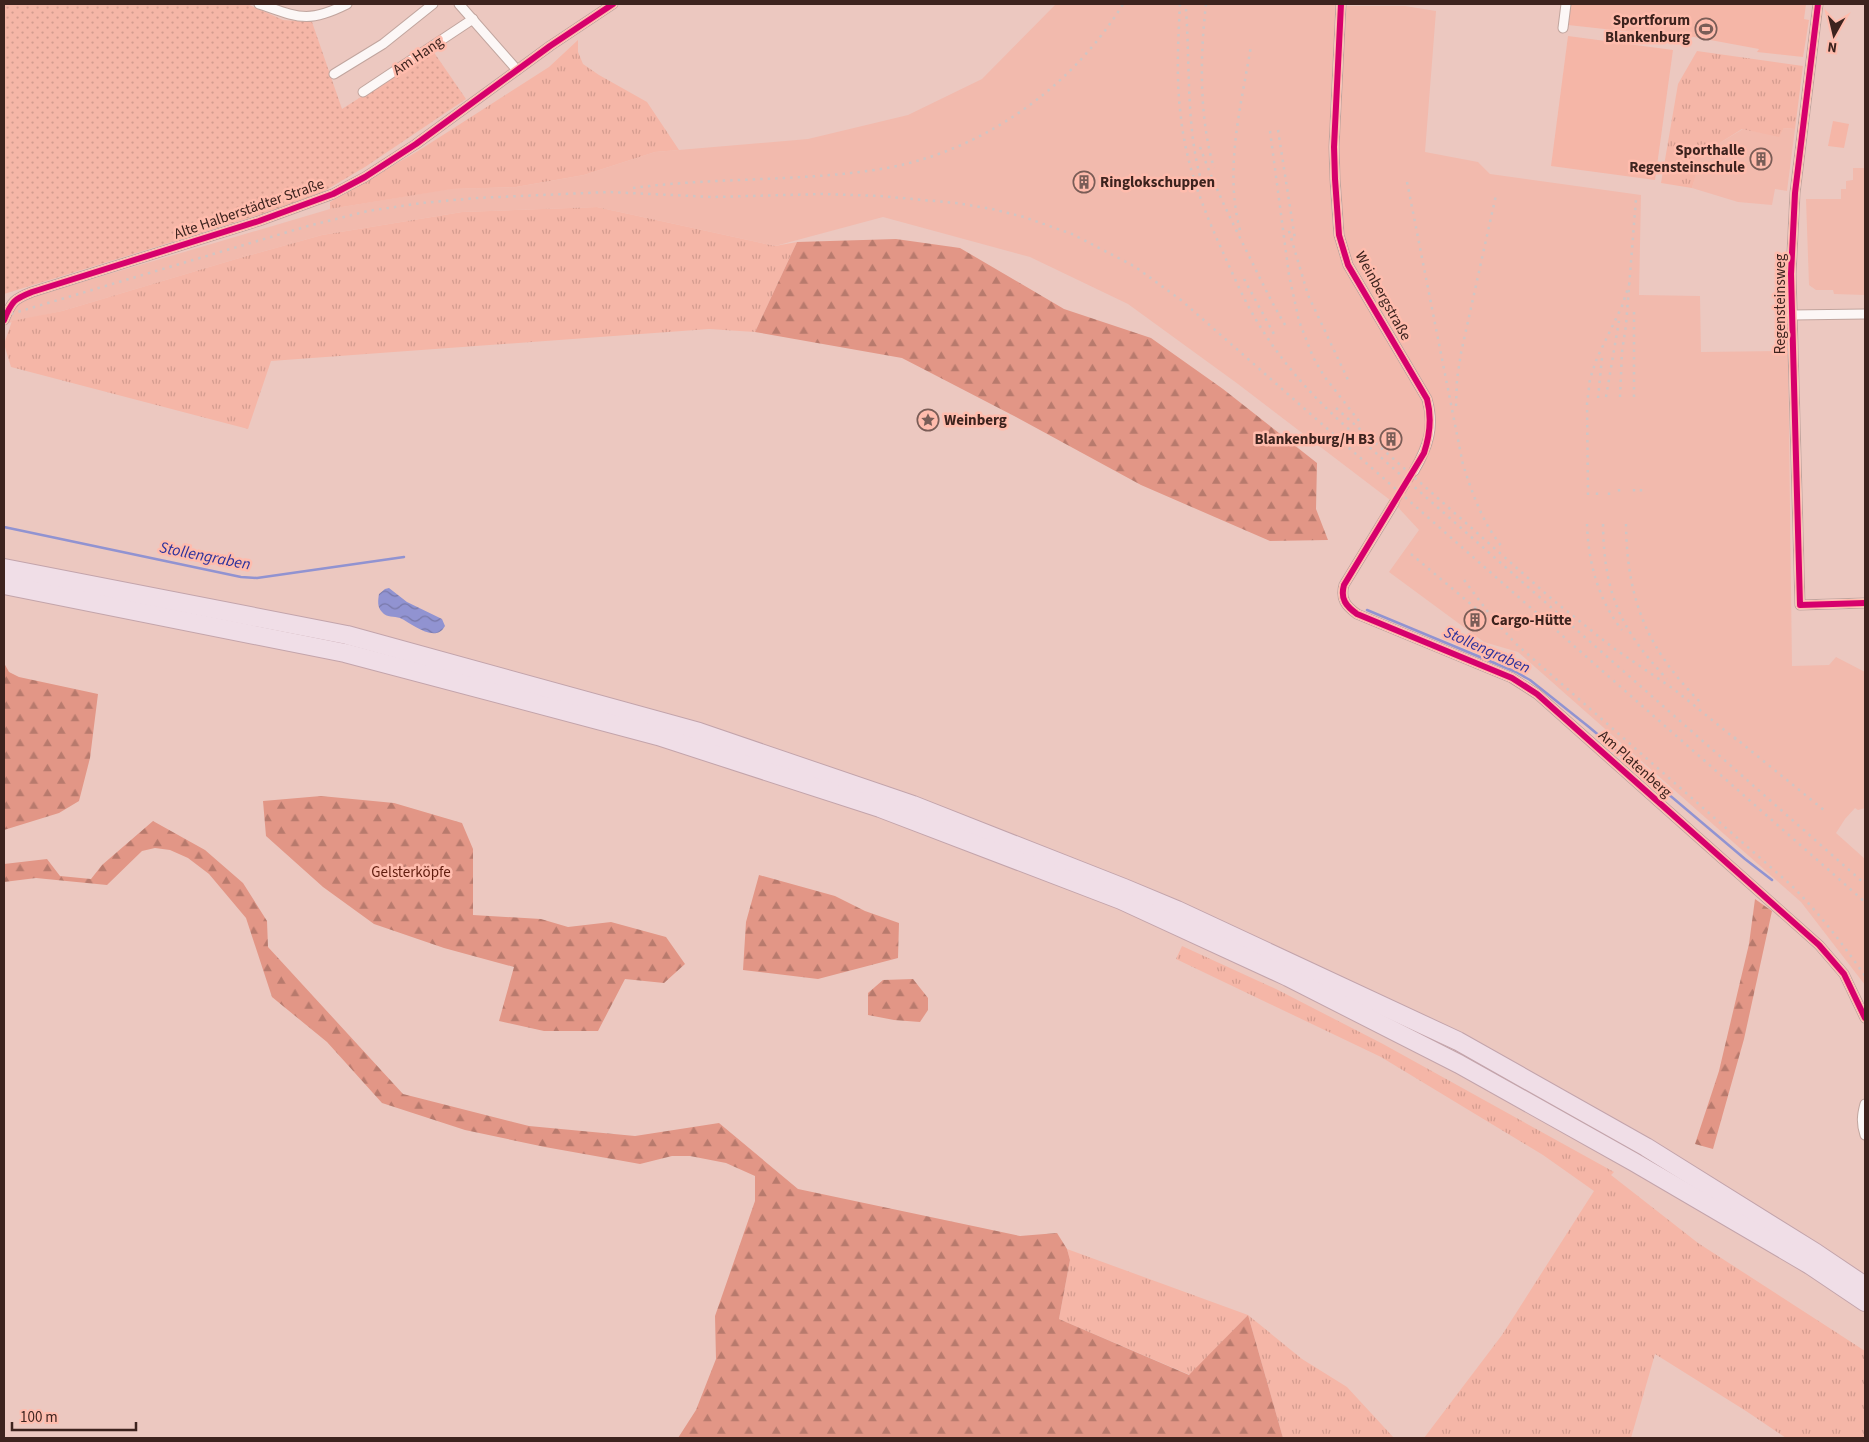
<svg xmlns="http://www.w3.org/2000/svg" width="1869" height="1442" viewBox="0 0 1869 1442" font-family="'Source Sans 3',sans-serif">
  <style>
    .built { fill: #f2baad }
    .grass { fill: url(#grass-tufts) }
    .forest { fill: url(#forest-firs) }
    .garden { fill: url(#garden-dots) }
    .pitch { fill: #f5b6a7 }
    .water { fill: url(#water-waves) }
    .lines { fill: none; stroke-linecap: round; stroke-linejoin: round }
    .stream { stroke: #9193d1; stroke-width: 2.5 }
    .minor-tunnel { stroke: #c9a7a0; stroke-width: 9; stroke-dasharray: 9 4.5; stroke-linecap: butt }
    .minor-casing { stroke: #c1a59e; stroke-width: 11 }
    .motorway-casing { stroke: #c3a4ab; stroke-width: 20 }
    .minor { stroke: #fcf7f6; stroke-width: 9 }
    .motorway { stroke: #f0dee7; stroke-width: 18 }
    .rail { stroke: #d0c5c3; stroke-width: 2.5; stroke-dasharray: 2.5 5; stroke-linecap: butt }
    .cycleway-casing { stroke: #ffbcad; stroke-width: 9 }
    .cycleway { stroke: #d6006c; stroke-width: 6 }
    .labels { text-anchor: middle; dominant-baseline: central; stroke-width: 5; stroke-linejoin: round; paint-order: stroke }
    .poi-label { font-size: 15px; font-weight: bold; fill: #3d231e; stroke: #ffbcad; text-anchor: end }
    .street-label { font-size: 15px; fill: #3d231e; stroke: #ffbcad }
    .park-label { font-size: 15px; fill: #601c0e; stroke: #ffbcad }
    .water-label { font-size: 16px; font-style: italic; fill: #2c319c; stroke: #ffbcad }
  </style>
  <defs>
    <pattern id="grass-tufts" width="24" height="20" patternUnits="userSpaceOnUse" patternTransform="scale(1.25)"><rect width="24" height="20" fill="#f5b6a7"/><path d="M3 7l-1-3M5 7V3M7 7l1-3M15 17l-1-3M17 17v-4M19 17l1-3" fill="none" stroke="#d39c8f"/></pattern>
    <pattern id="forest-firs" width="22" height="20" patternUnits="userSpaceOnUse" patternTransform="scale(1.25)"><rect width="22" height="20" fill="#e29686"/><path d="M5 1l3.5 6h-7zM16 11l3.5 6h-7z" fill="#b87a6d"/></pattern>
    <pattern id="garden-dots" width="8" height="8" patternUnits="userSpaceOnUse" patternTransform="scale(1.25)"><rect width="8" height="8" fill="#f5b6a7"/><path d="M2 2h.1M6 6h.1" fill="none" stroke="#d39c8f" stroke-width="1.8" stroke-linecap="round"/></pattern>
    <pattern id="water-waves" width="16" height="10" patternUnits="userSpaceOnUse" patternTransform="scale(1.25)"><rect width="16" height="10" fill="#9193d1"/><path d="M0 5q4-4 8 0t8 0" fill="none" stroke="#7878a9"/></pattern>
  </defs>
  <rect width="100%" height="100%" fill="#ecc8c0"/>
  <g class="built">
    <polygon points="1056,4 1337,4 1337,6 1405,6 1436,11 1425,152 1478,162 1490,174 1641,195 1639,295 1700,296 1701,352 1788,351 1792,666 1829,665 1836,657 1865,672 1865,808 1858,810 1855,808 1845,819 1836,833 1865,859 1865,985 1801,902 1518,652 1484,642 1389,572 1419,530 1394,503 1238,384 1128,304 1030,257 883,217 775,246 597,207 462,212 322,235 236,259 62,311 4,324 4,305 330,209 449,189 516,187 584,175 655,152 808,139 908,115 982,79"/>
    <polygon points="1784,128 1795,129 1787,191 1775,189 1772,205 1738,202 1692,188 1701,154 1743,129 1779,136"/>
    <polygon points="1853,168 1865,168 1865,295 1834,294 1833,290 1816,290 1809,285 1806,199 1841,199 1841,189 1846,189 1846,181 1853,180"/>
  </g>
  <g class="grass">
    <polygon points="578,40 578,52 583,64 599,75 647,102 679,150 655,152 584,175 516,187 452,189 330,209 330,202 418,151 549,67"/>
    <polygon points="1697,51 1803,66 1795,129 1784,128 1779,137 1742,129 1702,154 1692,188 1661,183 1678,84"/>
    <polygon points="597,207 775,246 797,242 755,332 709,329 271,361 248,429 11,367 4,344 12,321 62,311 236,259 322,235 462,212"/>
    <polygon points="1182,946 1276,989 1383,1044 1614,1172 1611,1175 1698,1243 1865,1351 1865,1438 1786,1438 1746,1411 1655,1354 1631,1438 1424,1438 1502,1335 1594,1191 1543,1155 1381,1057 1176,959"/>
    <polygon points="1067,1249 1248,1315 1302,1359 1347,1387 1394,1438 1283,1438 1248,1315 1190,1375 1059,1319 1070,1260"/>
  </g>
  <g class="forest">
    <polygon points="896,239 960,248 1064,309 1151,338 1223,389 1317,463 1316,509 1328,540 1270,541 1141,485 1016,417 902,358 755,332 797,242"/>
    <polygon points="4,663 9,672 19,677 98,694 90,758 79,801 59,813 4,830"/>
    <polygon points="321,796 394,803 462,823 473,849 473,915 541,919 568,927 611,922 666,937 685,964 664,983 625,979 598,1031 544,1031 499,1021 514,967 444,948 374,924 323,887 266,836 263,801"/>
    <polygon points="153,821 205,850 243,883 267,921 268,947 403,1094 529,1126 635,1136 719,1123 798,1189 1020,1236 1057,1233 1067,1249 1070,1260 1059,1319 1189,1375 1248,1315 1283,1438 678,1438 696,1410 716,1359 715,1316 755,1201 755,1176 726,1163 690,1156 672,1156 640,1164 545,1147 465,1130 382,1103 327,1042 272,997 246,918 209,874 188,858 170,850 155,848 142,851 107,885 36,878 4,882 4,864 47,859 60,876 91,879 102,865"/>
    <polygon points="759,875 835,896 865,911 899,923 898,958 818,979 743,970 746,922"/>
    <polygon points="1755,899 1772,911 1744,1039 1713,1149 1695,1144 1719,1071 1749,944"/>
    <polygon points="913,979 928,998 928,1010 920,1022 894,1020 868,1015 868,993 883,980"/>
  </g>
  <polygon class="garden" points="4,4 247,4 283,20 312,22 342,109 433,51 466,99 365,167 311,199 4,294"/>
  <g class="pitch">
    <polygon points="1571,4 1806,4 1804,19 1809,20 1803,57 1757,52 1759,49 1667,32 1659,35 1568,25"/>
    <polygon points="1568,36 1673,50 1655,180 1551,166"/>
    <polygon points="1833,121 1849,124 1844,148 1828,146"/>
  </g>
  <path class="water" d="M389 588 407 602 442 619 445 626C435 644 413 624 400 618 394 616 387 618 382 612 377 607 378 600 379 594L385 589Z"/>
  <g class="lines">
    <g class="stream">
      <polyline points="4,527 241,577 257,578 404,557"/>
      <polyline points="1367,610 1516,672 1530,680 1589,727 1745,859 1772,880"/>
    </g>
    <polyline class="minor-tunnel" points="1394,503 1414,471"/>
    <g class="minor-casing">
      <g id="minor">
        <path d="M259 4C298 17 307 24 347 4"/>
        <polyline points="459,4 517,70"/>
        <path d="M1341 4 1334 147 1335 179 1339 235 1348 265 1427 399C1435 427 1428 447 1414 471"/>
        <polyline points="1818,4 1795,193 1791,274 1800,605 1865,603"/>
        <polyline points="1563,28 1566,4"/>
        <polyline points="334,74 383,44 433,4"/>
        <polyline points="363,92 473,19"/>
        <polyline points="1792,315 1865,314"/>
        <path d="M4 320C12 301 14 299 32 292L259 221 333 194 365 177 416 144 550 46 613 4"/>
        <path d="M1394 503 1344 585C1340 599 1346 606 1357 614L1512 678 1537 694 1819 945 1844 974 1865 1018"/>
        <path d="M1865 1104C1862 1115 1861 1123 1865 1135"/>
      </g>
    </g>
    <g class="motorway-casing">
      <g id="motorway">
        <polyline points="4,568 347,635 699,732 913,805 1124,888 1177,910 1458,1041 1646,1147 1816,1253 1865,1286"/>
        <polyline points="4,585 345,653 658,736 880,808 1121,900 1288,977 1459,1064 1634,1162 1810,1265 1865,1302"/>
      </g>
    </g>
    <use href="#minor" class="minor"/>
    <use href="#motorway" class="motorway"/>
    <g class="rail">
      <path d="M1180 4C1178 42 1176 80 1181 118 1186 164 1202 206 1221 248 1232 272 1243 299 1258 323 1281 361 1310 394 1343 424L1865 884"/>
      <path d="M1206 4C1200 55 1199 118 1214 168"/>
      <path d="M1186 9C1190 64 1186 131 1202 183"/>
      <polyline points="1278,130 1295,239"/>
      <polyline points="1270,131 1289,275 1299,321 1313,357 1324,376 1359,421"/>
      <path d="M1200 147C1213 183 1230 218 1247 252 1260 278 1272 304 1287 328"/>
      <path d="M1407 182 1463 465C1473 495 1483 524 1503 548"/>
      <path d="M633 188C715 177 799 182 881 169 980 153 1072 88 1123 4"/>
      <path d="M1240 230C1224 170 1241 106 1251 46"/>
      <polyline points="1289,231 1308,295 1349,382"/>
      <polyline points="1244,279 1275,336"/>
      <polyline points="4,316 308,226 368,211 422,203 476,198 609,192 712,197 823,194 880,196 956,203 992,209 1024,217 1072,234 1134,266 1181,300 1865,902"/>
      <polyline points="1606,397 1619,321"/>
      <polyline points="1620,397 1622,352 1626,325 1636,199"/>
      <polyline points="1634,397 1634,307"/>
      <polyline points="1598,398 1602,358"/>
      <polyline points="1456,406 1457,379 1461,353 1496,195"/>
      <polyline points="1336,408 1553,600 1612,647 1675,690 1738,741"/>
      <polyline points="1619,489 1619,495"/>
      <polyline points="1634,489 1634,495"/>
      <polyline points="1641,489 1641,495"/>
      <polyline points="1588,495 1587,404 1590,379 1597,358 1622,306 1629,285"/>
      <polyline points="1597,495 1597,489"/>
      <polyline points="1609,495 1609,489"/>
      <path d="M1587 524C1588 561 1598 600 1622 630"/>
      <path d="M1603 524C1604 593 1620 629 1667 679"/>
      <path d="M1626 524C1627 600 1647 649 1701 703"/>
      <polyline points="1411,554 1485,616"/>
      <path d="M1464 580 1491 616 1515 643 1791 885C1820 914 1842 943 1865 976"/>
      <polyline points="1734,737 1825,811"/>
    </g>
    <g class="cycleway-casing">
      <g id="cycleway">
        <path d="M1341 4 1334 147 1335 179 1339 235 1348 265 1427 399C1432 418 1430 435 1424 453L1344 585C1340 599 1346 606 1357 614L1512 678 1537 694 1819 945 1844 974 1865 1018"/>
        <polyline points="1818,4 1795,193 1791,274 1800,605 1865,603"/>
        <path d="M4 320C12 301 14 299 32 292L259 221 333 194 365 177 416 144 550 46 613 4"/>
      </g>
    </g>
    <use href="#cycleway" class="cycleway"/>
  </g>
  <defs>
    <g id="stadium-ring" transform="scale(1.125)"><circle r="9.5" fill="#ffbcad" stroke="#7a5d57" stroke-width="1.5"/><path d="M0-5a6.5 5 0 1 0 0 10a6.5 5 0 1 0 0-10ZM-3.5-1.8h7v3.6h-7Z" fill="#7a5d57"/></g>
    <g id="building-ring" transform="scale(1.125)"><circle r="9.5" fill="#ffbcad" stroke="#7a5d57" stroke-width="1.5"/><path d="M-4-6H4V6H1V3H-1V6H-4ZM-2.5-4.3h1.7v1.8h-1.7ZM.8-4.3h1.7v1.8H.8ZM-2.5-1h1.7V.8h-1.7ZM.8-1h1.7V.8H.8Z" fill="#7a5d57"/></g>
    <g id="sight-ring" transform="scale(1.125)"><circle r="9.5" fill="#ffbcad" stroke="#7a5d57" stroke-width="1.5"/><path d="M0-6L1.8-2.2L6-1.7L2.9 1.2L3.7 5.4L0 3.3L-3.7 5.4L-2.9 1.2L-6-1.7L-1.8-2.2Z" fill="#7a5d57"/></g>
  </defs>
  <g fill-rule="evenodd">
    <use href="#stadium-ring" x="1706" y="29"/>
    <use href="#building-ring" x="1761" y="159"/>
    <use href="#building-ring" x="1084" y="182"/>
    <use href="#sight-ring" x="928" y="420"/>
    <use href="#building-ring" x="1391" y="439"/>
    <use href="#building-ring" x="1475" y="620"/>
  </g>
  <g class="labels">
    <g class="poi-label">
      <text x="1690" y="20">Sportforum<tspan x="1690" dy="17">Blankenburg</tspan></text>
      <text x="1745" y="150">Sporthalle<tspan x="1745" dy="17">Regensteinschule</tspan></text>
      <text x="1100" y="182" text-anchor="start">Ringlokschuppen</text>
      <text x="944" y="420" text-anchor="start">Weinberg</text>
      <text x="1375" y="439">Blankenburg/H B3</text>
      <text x="1491" y="620" text-anchor="start">Cargo-Hütte</text>
    </g>
    <g class="street-label">
      <text transform="translate(418 56) rotate(-34)">Am Hang</text>
      <text transform="translate(249 209) rotate(-19)">Alte Halberstädter Straße</text>
      <text transform="translate(1383 296) rotate(61)">Weinbergstraße</text>
      <text transform="translate(1780 304) rotate(-90)">Regensteinsweg</text>
      <text transform="translate(1635 764) rotate(42)">Am Platenberg</text>
    </g>
    <g class="park-label">
      <text x="411" y="872">Gelsterköpfe</text>
    </g>
    <g class="water-label">
      <text transform="translate(205 556) rotate(11)">Stollengraben</text>
      <text transform="translate(1487 650) rotate(24)">Stollengraben</text>
    </g>
  </g>
  <rect width="1869" height="1442" fill="none" stroke="#3d231e" stroke-width="10"/>
  <g transform="translate(1834 35) rotate(188)" stroke="#ffbcad" stroke-width="4" paint-order="stroke">
  <path d="M0-4L9 19L0 12L-9 19Z" fill="#3d231e"/>
  <text y="-8" font-size="14" font-weight="bold" text-anchor="middle" fill="#3d231e">N</text>
  </g>
  <path d="M12 1422v8h124v-8" fill="none" stroke="#3d231e" stroke-width="2.5"/>
  <text x="20" y="1422" font-size="15" fill="#3d231e" stroke="#ffbcad" stroke-width="4" paint-order="stroke">100 m</text>
</svg>
